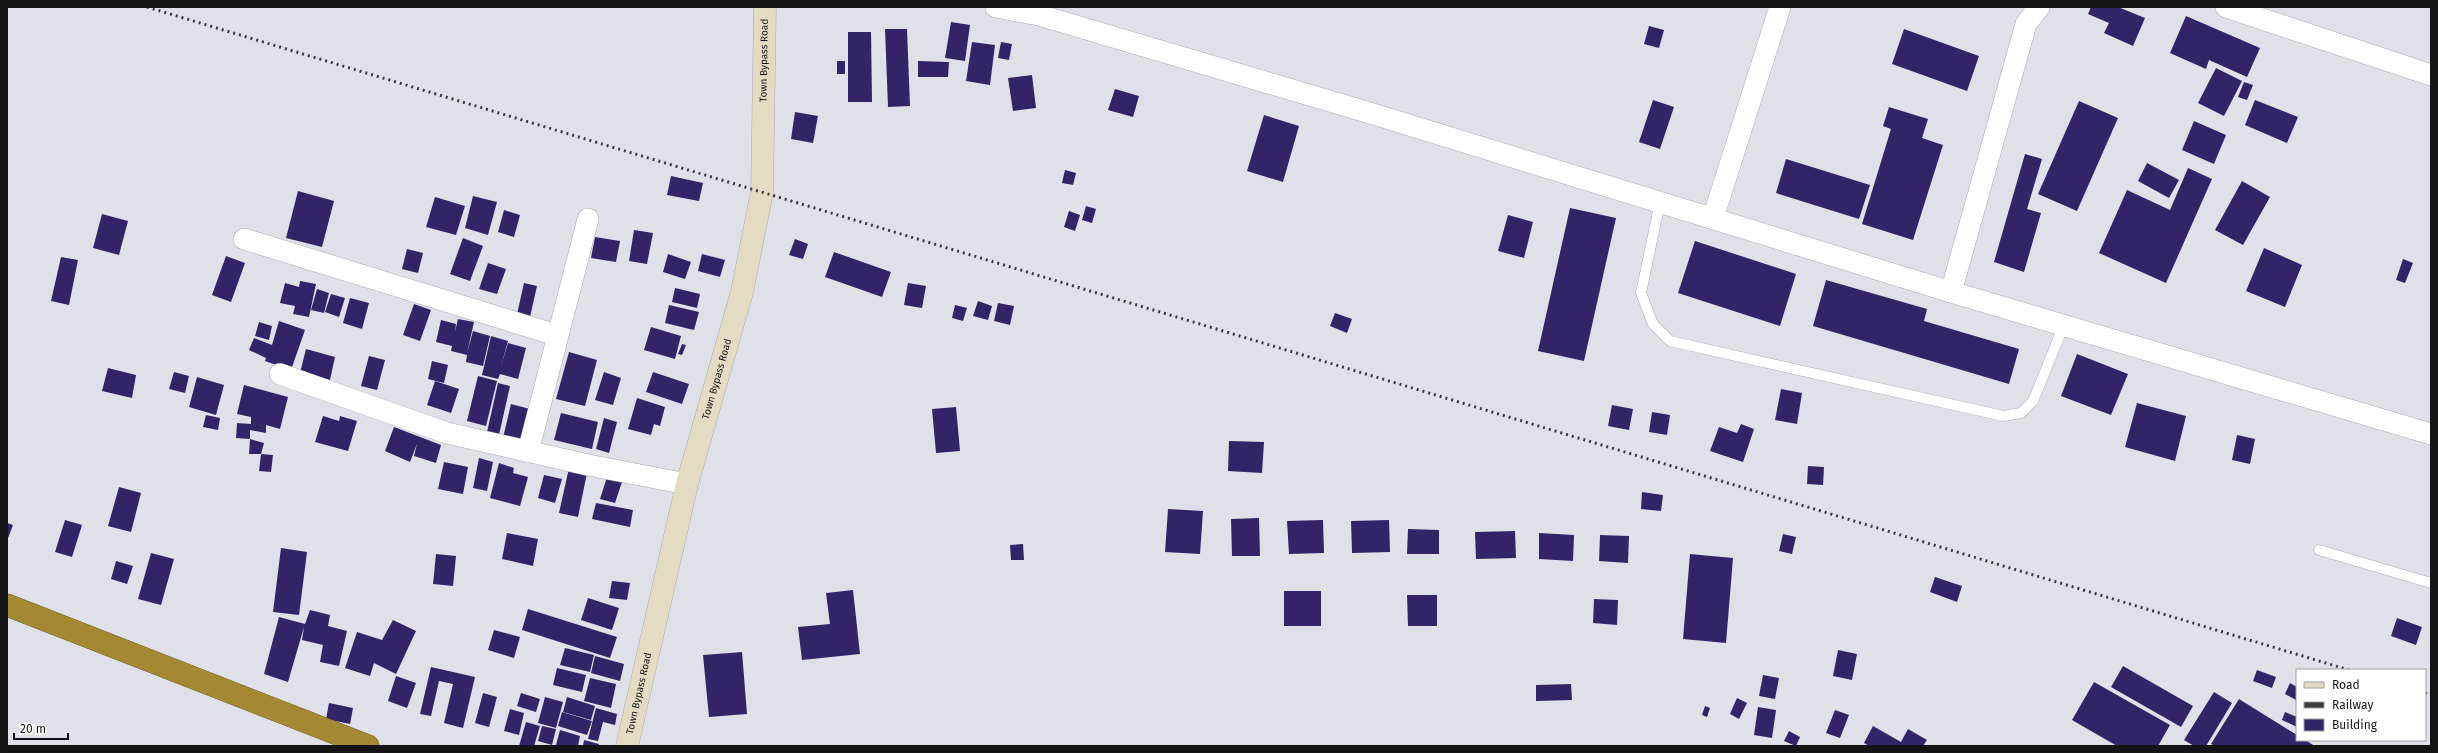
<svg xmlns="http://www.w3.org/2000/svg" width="2438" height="753" viewBox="0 0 2438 753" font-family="'Fira Sans',sans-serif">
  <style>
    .building { fill: #332468 }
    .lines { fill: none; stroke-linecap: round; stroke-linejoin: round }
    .lane-casing { stroke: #a9a9b1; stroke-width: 11 }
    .street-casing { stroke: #a9a9b1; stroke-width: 22 }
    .secondary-casing { stroke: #a9a9b1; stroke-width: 23 }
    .highway-casing { stroke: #726029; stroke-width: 23 }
    .lane { stroke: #fff; stroke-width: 10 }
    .street { stroke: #fff; stroke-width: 21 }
    .secondary { stroke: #e4dcc2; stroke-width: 22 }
    .highway { stroke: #a58932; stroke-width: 22 }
    .rail { stroke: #3b3b3f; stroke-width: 3; stroke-dasharray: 2 4; stroke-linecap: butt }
    .labels { text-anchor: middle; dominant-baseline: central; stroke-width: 4; stroke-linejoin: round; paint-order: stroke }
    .street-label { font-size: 10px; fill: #141417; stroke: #fff }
  </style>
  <rect width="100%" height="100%" fill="#e0e0e9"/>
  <g class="building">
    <polygon points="2091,7 2118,7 2145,18 2133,46 2104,33 2109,23 2088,14"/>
    <polygon points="2186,16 2260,48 2247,77 2209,60 2206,69 2170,53"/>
    <polygon points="951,22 970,25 965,61 945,58"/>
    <polygon points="1649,26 1664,30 1659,48 1644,44"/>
    <polygon points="885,29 907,29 910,106 888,107"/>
    <polygon points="1904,29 1979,56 1967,91 1892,64"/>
    <polygon points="848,32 871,32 872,102 848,102"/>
    <polygon points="972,42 995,45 990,85 966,81"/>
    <polygon points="1001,42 1012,44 1009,60 998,58"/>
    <rect x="837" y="61" width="8" height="13"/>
    <polygon points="918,61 949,62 948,77 918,77"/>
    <polygon points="2216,68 2242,81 2224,116 2198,103"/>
    <polygon points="1032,75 1036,108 1013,111 1008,78"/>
    <polygon points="2244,82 2253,85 2247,100 2238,97"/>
    <polygon points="1115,89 1139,96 1133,117 1108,110"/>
    <polygon points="1653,100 1674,107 1660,149 1639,142"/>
    <polygon points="2255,100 2298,117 2287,143 2245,125"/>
    <polygon points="2079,101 2118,118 2077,211 2038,194"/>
    <polygon points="1889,107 1928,119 1922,138 1943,145 1913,240 1862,224 1891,129 1883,126"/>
    <polygon points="795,112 818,116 813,143 791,139"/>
    <polygon points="1264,115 1299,126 1283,182 1247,171"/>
    <polygon points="2194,121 2226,135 2214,164 2182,150"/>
    <polygon points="2025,154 2042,159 2027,209 2041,213 2024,272 1994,262"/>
    <polygon points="1786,159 1870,185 1859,219 1776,193"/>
    <polygon points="2147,163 2179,180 2169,198 2138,181"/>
    <polygon points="2188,168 2212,179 2166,283 2099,253 2127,190 2170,210"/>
    <polygon points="1065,170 1076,173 1073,185 1062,183"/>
    <polygon points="671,176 703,183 699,201 667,195"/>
    <polygon points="2242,181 2270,197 2243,245 2215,230"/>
    <polygon points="298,191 334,201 322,247 286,238"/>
    <polygon points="473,196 497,202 488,235 465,228"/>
    <polygon points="435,197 465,206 456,235 426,227"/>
    <polygon points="1086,206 1096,209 1092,223 1082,220"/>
    <polygon points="1570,208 1616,218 1584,361 1538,351"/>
    <polygon points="504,210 520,215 514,237 498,232"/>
    <polygon points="1069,211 1080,215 1075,231 1064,227"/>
    <polygon points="102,214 128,221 119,255 93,248"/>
    <polygon points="1508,215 1533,222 1524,258 1498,251"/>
    <polygon points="634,230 653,233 647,264 629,261"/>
    <polygon points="595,237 620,241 616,262 591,258"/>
    <polygon points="463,238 483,246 470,281 450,274"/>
    <polygon points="795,239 808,244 803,259 789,255"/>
    <polygon points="1695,241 1796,274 1780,326 1678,293"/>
    <polygon points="2264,248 2302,265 2285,307 2246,291"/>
    <polygon points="407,249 423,253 418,273 402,269"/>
    <polygon points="834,252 891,272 882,297 825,277"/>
    <polygon points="668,254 691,262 685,279 663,272"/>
    <polygon points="702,254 725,260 720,277 698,271"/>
    <polygon points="226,256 245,263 231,302 212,295"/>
    <polygon points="61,257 78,260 69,305 51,301"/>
    <polygon points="2403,259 2413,263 2405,283 2396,280"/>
    <polygon points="488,263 506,269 497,294 479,289"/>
    <polygon points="1826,280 1927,309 1924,321 2019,349 2009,384 1813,326"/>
    <polygon points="300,281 316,284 309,317 293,314 295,306 280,303 285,283 299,287"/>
    <polygon points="524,283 537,286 530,317 517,314"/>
    <polygon points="908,283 926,286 922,308 904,305"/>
    <polygon points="675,288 700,294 697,308 672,302"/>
    <polygon points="317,289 329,293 324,313 311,310"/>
    <polygon points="331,294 345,298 339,317 325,312"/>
    <polygon points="350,298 369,303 362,329 343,323"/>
    <polygon points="978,301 992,306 988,320 973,316"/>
    <polygon points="998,303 1014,306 1010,325 994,321"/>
    <polygon points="414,304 431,310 420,341 403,335"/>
    <polygon points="669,305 699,312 694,330 665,323"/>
    <polygon points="955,305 967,308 963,321 952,318"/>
    <polygon points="1335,313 1352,319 1347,333 1330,326"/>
    <polygon points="458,319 474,322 467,353 473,331 490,336 483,366 466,362 467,355 451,351 452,346 436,342 441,320 456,324 455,332"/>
    <polygon points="279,321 305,330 291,370 265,361 266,358 249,350 254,338 272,345"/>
    <polygon points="259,322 272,326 269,340 255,336"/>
    <polygon points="651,327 681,336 675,359 644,350"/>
    <polygon points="491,336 508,341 501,366 508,343 526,348 518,379 500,374 498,379 482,375"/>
    <polygon points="682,344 686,345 682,355 678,354"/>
    <polygon points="306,349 335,357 330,380 300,373"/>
    <polygon points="569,352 597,360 585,406 556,399"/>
    <polygon points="2077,354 2128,374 2111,415 2061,396"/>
    <polygon points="369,356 385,360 377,390 361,386"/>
    <polygon points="432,361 448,365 444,383 428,379"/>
    <polygon points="108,368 136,375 132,398 102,391"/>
    <polygon points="174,372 189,376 185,393 169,389"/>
    <polygon points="604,372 621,378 613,405 595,400"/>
    <polygon points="653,372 689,384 682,404 646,392"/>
    <polygon points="478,376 497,381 486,426 467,421"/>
    <polygon points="197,377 224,385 216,415 189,407"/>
    <polygon points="435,381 459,389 451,413 427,405"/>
    <polygon points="498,383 510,386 499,435 487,432"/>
    <polygon points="244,385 288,397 280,429 266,425 266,433 250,430 250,439 264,443 261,454 249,454 250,439 236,438 237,423 251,424 251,417 237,414"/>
    <polygon points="1781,389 1802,393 1797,424 1775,420"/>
    <polygon points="637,398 665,407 660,426 654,424 651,435 628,429"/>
    <polygon points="2137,403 2186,416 2175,461 2125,447"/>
    <polygon points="511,404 530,409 521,446 502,442"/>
    <polygon points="1612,405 1633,409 1629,430 1608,426"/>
    <polygon points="956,407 960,451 936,453 932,409"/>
    <polygon points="1652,412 1670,415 1667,435 1649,432"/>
    <polygon points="561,413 598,422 592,449 554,440"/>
    <polygon points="206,415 220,418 218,430 203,427"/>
    <polygon points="323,416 339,421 340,416 357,421 348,451 315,442"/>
    <polygon points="604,418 617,422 609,453 596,449"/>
    <polygon points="1741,424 1754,429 1743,462 1710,451 1719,427 1737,433"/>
    <polygon points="394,427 441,445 436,463 414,456 417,444 410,462 385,451"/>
    <polygon points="2237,435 2255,439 2250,464 2232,460"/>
    <polygon points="1229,441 1264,442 1262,473 1228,471"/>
    <polygon points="261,454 273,455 271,472 259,471"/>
    <polygon points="479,458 493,462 487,491 473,488"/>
    <polygon points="444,462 468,467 463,494 438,489"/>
    <polygon points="499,463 514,468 513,473 528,477 520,506 490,498"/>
    <polygon points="1808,466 1824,467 1823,485 1807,484"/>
    <polygon points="569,468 587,473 578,517 559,513"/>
    <polygon points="544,475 562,479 555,503 538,498"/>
    <polygon points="607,477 622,482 615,503 600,499"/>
    <polygon points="119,487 141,493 131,532 108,526"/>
    <polygon points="1642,492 1663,495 1661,511 1641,509"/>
    <polygon points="596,503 633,510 630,527 592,519"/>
    <polygon points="1168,509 1203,511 1200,554 1165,552"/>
    <polygon points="1259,518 1260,556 1232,556 1231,519"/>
    <polygon points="65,520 82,525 72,557 55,552"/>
    <polygon points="1323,520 1324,553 1289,554 1287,521"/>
    <polygon points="1389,520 1390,552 1352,553 1351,521"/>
    <polygon points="7,523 13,525 7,541"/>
    <polygon points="1408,529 1439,530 1439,554 1407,554"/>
    <polygon points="1515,531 1516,558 1476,559 1475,532"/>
    <polygon points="507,533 538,539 533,566 502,559"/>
    <polygon points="1539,533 1574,535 1573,561 1539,559"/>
    <polygon points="1783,534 1796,537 1792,554 1779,551"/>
    <polygon points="1600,535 1629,536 1628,563 1599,561"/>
    <polygon points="1023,544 1024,560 1011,560 1010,545"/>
    <polygon points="281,548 307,552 299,615 273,612"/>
    <polygon points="151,553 174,559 161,605 138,599"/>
    <polygon points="436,554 456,556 453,586 433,584"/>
    <polygon points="1690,554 1733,558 1726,643 1683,639"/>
    <polygon points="116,561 133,566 127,584 111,579"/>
    <polygon points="1935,577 1962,586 1957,602 1930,592"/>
    <polygon points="612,581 630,583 627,600 609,598"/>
    <polygon points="853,590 860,654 802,660 798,627 830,624 826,593"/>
    <rect x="1284" y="591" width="37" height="35"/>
    <polygon points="1407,595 1437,595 1437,626 1408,626"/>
    <polygon points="588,598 619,608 612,630 581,620"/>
    <polygon points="1594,599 1618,600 1617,625 1593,623"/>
    <polygon points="528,609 617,637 610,658 522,630"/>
    <polygon points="310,610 330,615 328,626 347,631 339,666 320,662 323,645 302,640 304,627 288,682 264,674 279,617 305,624"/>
    <polygon points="2397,618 2422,627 2416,645 2391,636"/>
    <polygon points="393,620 416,631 396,674 374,663 370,676 345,668 357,632 382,640"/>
    <polygon points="494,630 520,637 514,658 488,650"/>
    <polygon points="565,648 594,655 590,672 560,665"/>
    <polygon points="1838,650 1857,654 1852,680 1833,676"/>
    <polygon points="742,652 747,714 709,717 703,655"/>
    <polygon points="595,656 624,664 620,681 591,673"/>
    <polygon points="2123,666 2193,706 2181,727 2111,687"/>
    <polygon points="431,667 475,677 463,728 444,723 453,684 439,681 431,716 420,714"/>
    <polygon points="557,668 586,675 582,692 553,685"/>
    <polygon points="2257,670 2276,677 2272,688 2253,681"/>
    <polygon points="1763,675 1779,678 1775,699 1759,696"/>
    <polygon points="396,676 416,683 407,708 388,701"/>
    <polygon points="590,678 616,684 611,708 584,701"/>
    <polygon points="2094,682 2170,725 2158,746 2117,746 2072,720"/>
    <polygon points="2290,683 2297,687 2296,700 2285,694"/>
    <polygon points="1571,684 1572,700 1536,701 1536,685"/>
    <polygon points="2214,692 2232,703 2206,746 2194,746 2184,740"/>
    <polygon points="483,693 497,697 489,727 475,723"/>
    <polygon points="521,693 540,699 536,712 517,706"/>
    <polygon points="545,697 563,702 556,728 538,723"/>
    <polygon points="567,697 595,706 591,720 563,712"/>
    <polygon points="1737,698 1747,703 1739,719 1730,714"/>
    <polygon points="2239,699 2297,735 2297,740 2305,740 2315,746 2215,746 2211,744"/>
    <polygon points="329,703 353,708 350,724 326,719"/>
    <polygon points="1705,706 1710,708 1707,717 1702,715"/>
    <polygon points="1758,707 1776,710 1772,738 1754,735"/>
    <polygon points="596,708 617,714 615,725 603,722 598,741 588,739"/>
    <polygon points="510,709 524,713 519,735 504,731"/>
    <polygon points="1835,710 1849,715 1840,738 1826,733"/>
    <polygon points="562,712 592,721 587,735 558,726"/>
    <polygon points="2285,712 2297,717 2297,727 2282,720"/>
    <polygon points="526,722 540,726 534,746 519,746"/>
    <polygon points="542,726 556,729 552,745 538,741"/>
    <polygon points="1873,726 1901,742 1908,729 1927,740 1923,746 1869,746 1864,743"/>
    <polygon points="560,730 580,736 578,746 556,745"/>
    <polygon points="1789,731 1800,737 1796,746 1784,741"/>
    <polygon points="584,740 599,744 598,746 583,746"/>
  </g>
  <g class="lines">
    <g class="lane-casing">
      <g id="lane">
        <polyline points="1660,202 1641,293 1653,324 1670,341 2003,416 2021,413 2033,401 2064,325"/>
        <polyline points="2319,550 2431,583"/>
      </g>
    </g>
    <g class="street-casing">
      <g id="street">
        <polyline points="996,7 1039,15 1370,113 1951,292 2431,434"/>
        <polyline points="2226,7 2431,75"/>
        <polyline points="1713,218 1780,7"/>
        <polyline points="244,239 556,335"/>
        <polyline points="1951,292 2026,24 2039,7"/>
        <polyline points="280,374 447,433 588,465 687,484"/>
        <polyline points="528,452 588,219"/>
      </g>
    </g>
    <g class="secondary-casing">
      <g id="secondary">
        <path id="s1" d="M627 746 687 484 742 292 762 192 765 7"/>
      </g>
    </g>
    <g class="highway-casing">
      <polyline id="highway" points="7,605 368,746"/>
    </g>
    <use href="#lane" class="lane"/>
    <use href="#street" class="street"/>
    <use href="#secondary" class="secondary"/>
    <use href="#highway" class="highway"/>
    <g class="rail">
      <polyline points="147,7 2349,670"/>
      <polyline points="2425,693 2431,695"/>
    </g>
  </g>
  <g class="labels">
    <g class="street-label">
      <text stroke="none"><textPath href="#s1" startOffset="702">Town Bypass Road</textPath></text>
      <text stroke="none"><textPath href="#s1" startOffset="378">Town Bypass Road</textPath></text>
      <text stroke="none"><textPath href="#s1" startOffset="54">Town Bypass Road</textPath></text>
    </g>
  </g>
  <rect width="2438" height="753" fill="none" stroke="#141417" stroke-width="16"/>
  <rect x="2296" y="669" width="130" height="72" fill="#ffffff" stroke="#a1a1a2"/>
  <rect x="2304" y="682" width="20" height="6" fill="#e4dcc2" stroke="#a1a1a2"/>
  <text x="2332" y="689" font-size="12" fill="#141417">Road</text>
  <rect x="2304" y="702" width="20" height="6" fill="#3b3b3f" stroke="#a1a1a2"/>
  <text x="2332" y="709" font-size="12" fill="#141417">Railway</text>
  <rect x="2304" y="719" width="20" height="12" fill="#332468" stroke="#a1a1a2"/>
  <text x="2332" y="729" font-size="12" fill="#141417">Building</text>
  <path d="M14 733v6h54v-6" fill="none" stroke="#141417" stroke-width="2"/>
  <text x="20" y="733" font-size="12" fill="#141417" stroke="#ffffff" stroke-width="3" paint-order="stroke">20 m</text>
</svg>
